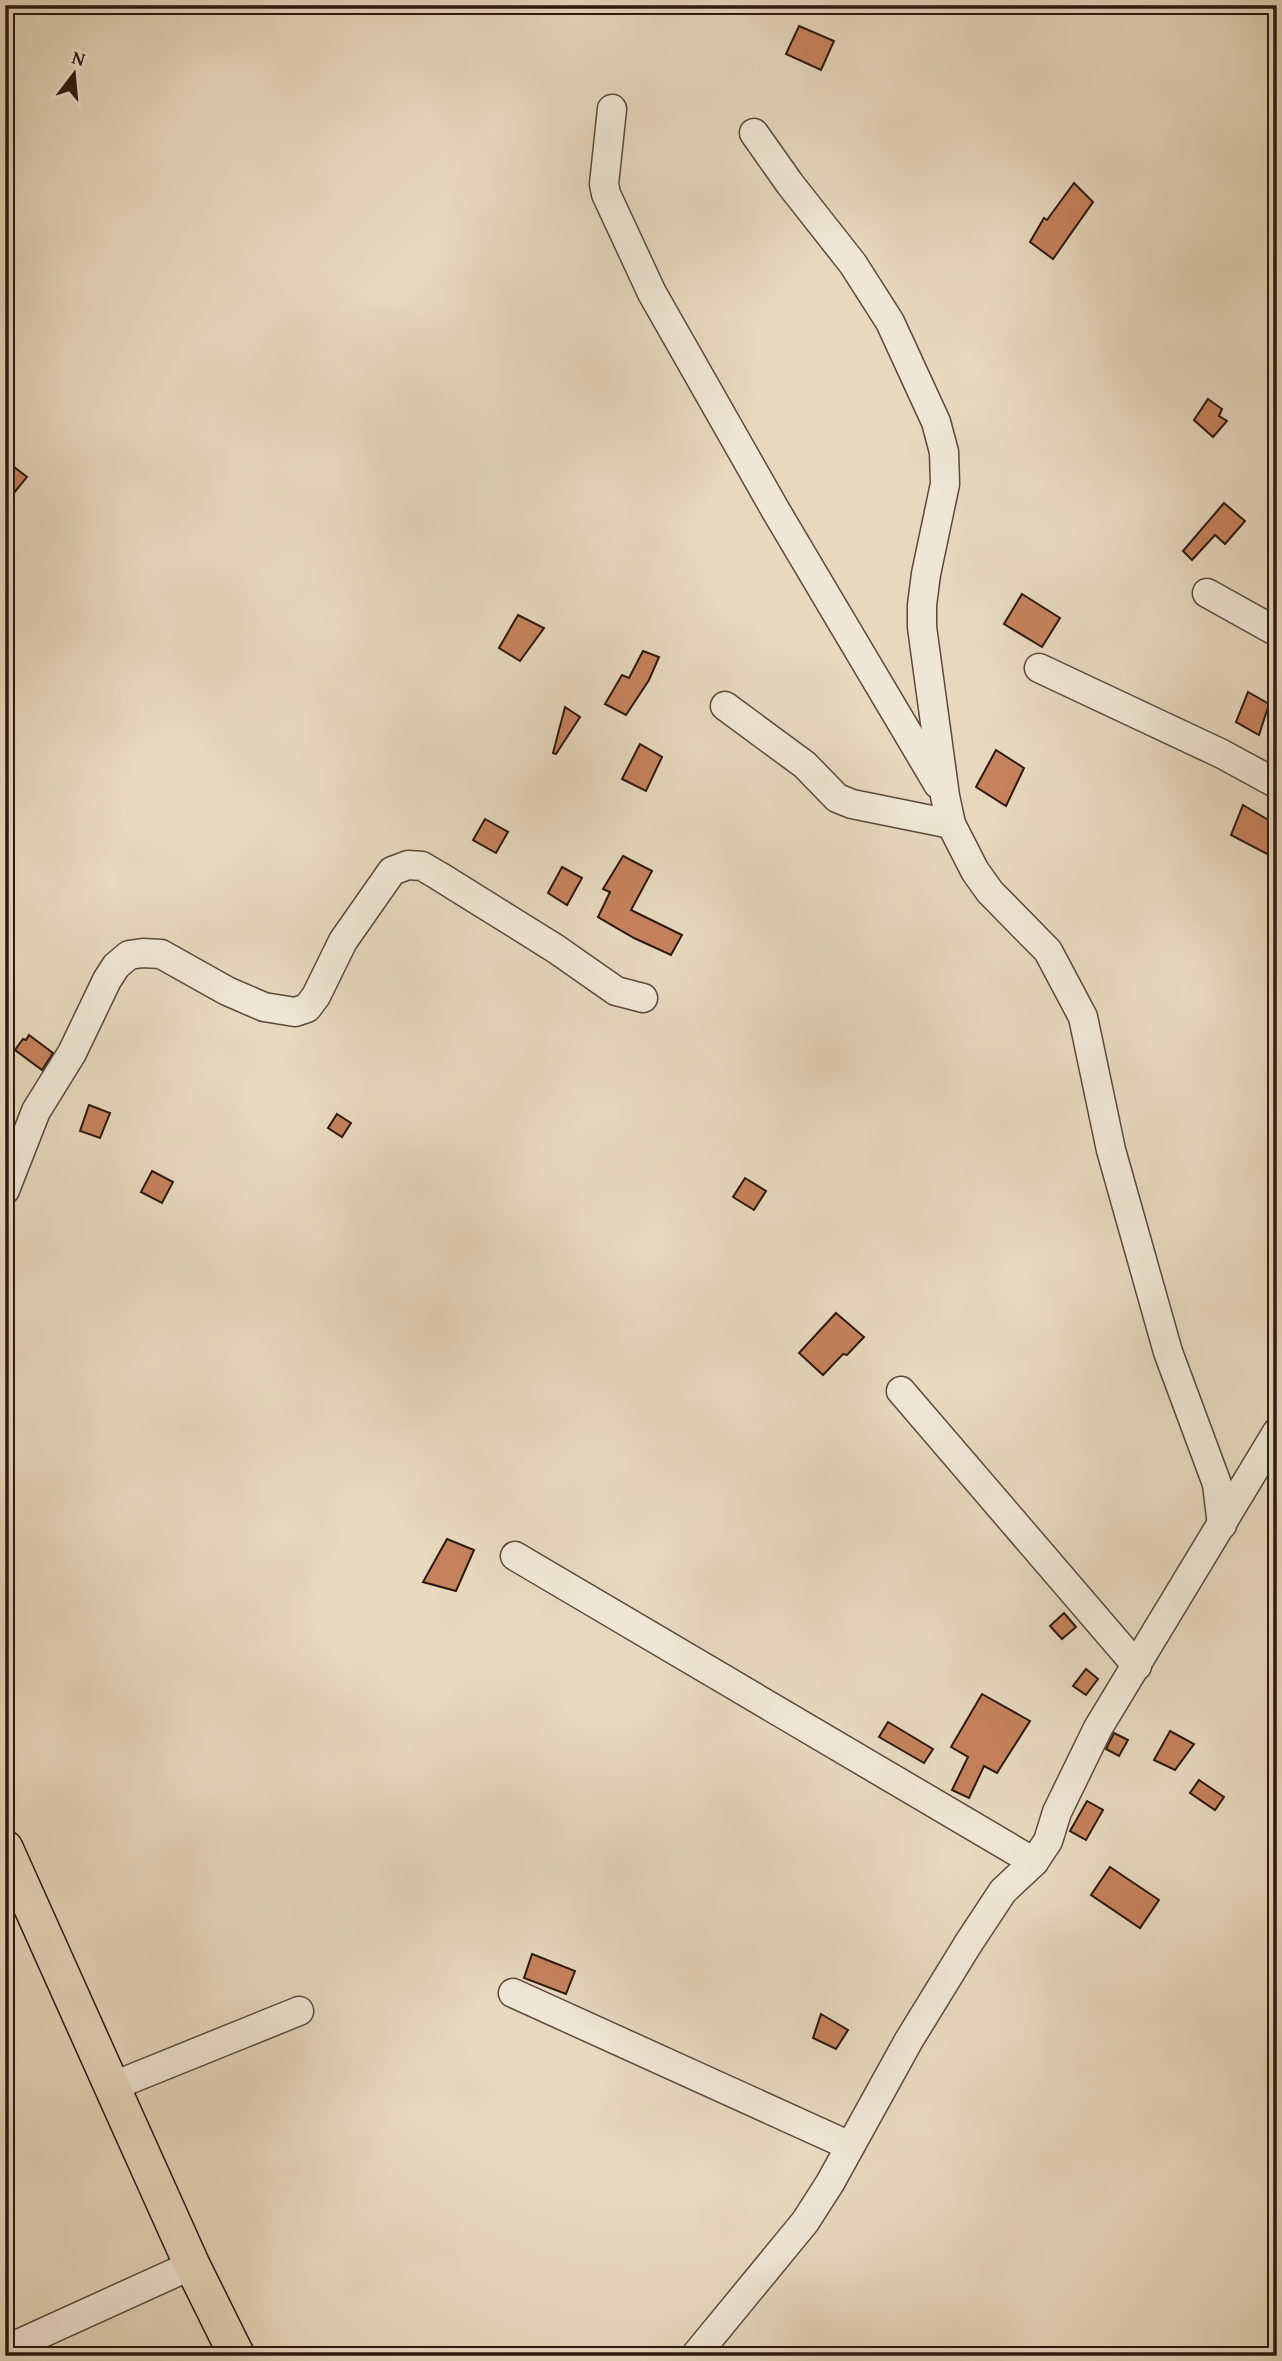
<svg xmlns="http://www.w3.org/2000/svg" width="1282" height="2361" viewBox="0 0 1282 2361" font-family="'Gentium Book Plus',serif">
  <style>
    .building { fill: #c6825d; stroke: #2b1911; stroke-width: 2 }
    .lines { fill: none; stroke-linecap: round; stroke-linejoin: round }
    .minor-casing { stroke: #5a493c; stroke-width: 31 }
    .major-casing { stroke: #2b1911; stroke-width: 38 }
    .minor { stroke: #efe6d5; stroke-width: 28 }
    .major { stroke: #e7d8be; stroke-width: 35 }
  </style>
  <rect width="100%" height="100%" fill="#e7d8be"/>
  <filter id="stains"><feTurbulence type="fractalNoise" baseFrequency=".00286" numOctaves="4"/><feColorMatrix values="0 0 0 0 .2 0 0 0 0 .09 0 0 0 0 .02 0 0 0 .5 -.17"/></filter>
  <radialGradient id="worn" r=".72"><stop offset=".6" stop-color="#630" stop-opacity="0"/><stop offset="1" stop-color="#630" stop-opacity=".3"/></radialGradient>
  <g class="building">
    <polygon points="799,26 834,41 821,70 786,54"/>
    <polygon points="1074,183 1093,202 1053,259 1030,242 1044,218 1047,220"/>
    <polygon points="1208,399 1222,409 1219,416 1227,421 1213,437 1194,420"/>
    <polygon points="5,460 27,477 5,504"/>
    <polygon points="1224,503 1245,521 1225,544 1215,535 1192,560 1183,551"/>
    <polygon points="1022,594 1060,618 1042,647 1004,624"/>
    <polygon points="518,615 544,628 520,661 499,648"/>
    <polygon points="643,651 659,657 649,680 626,715 605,704 622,675 629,678"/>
    <polygon points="1248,692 1269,704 1259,735 1236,722"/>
    <polygon points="565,707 580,717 556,754 553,753"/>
    <polygon points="640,744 662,757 646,791 622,779"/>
    <polygon points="996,750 1024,768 1006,806 976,787"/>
    <polygon points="1243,805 1277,825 1277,833 1267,854 1231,835"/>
    <polygon points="485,819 508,832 496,853 473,840"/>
    <polygon points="623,856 652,871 631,910 682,935 671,955 634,938 598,917 610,892 603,889"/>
    <polygon points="562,867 582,878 567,905 548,893"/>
    <polygon points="29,1035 53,1053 42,1070 15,1050 23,1039 26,1040"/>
    <polygon points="89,1105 110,1113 100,1138 80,1131"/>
    <polygon points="337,1114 351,1123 342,1137 328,1128"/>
    <polygon points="152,1171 173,1182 162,1203 141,1192"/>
    <polygon points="745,1178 766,1191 754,1210 733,1197"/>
    <polygon points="836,1313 864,1337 847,1355 843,1354 823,1375 799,1353"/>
    <polygon points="447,1539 474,1550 456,1591 423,1582"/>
    <polygon points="1064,1613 1076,1627 1062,1639 1050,1626"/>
    <polygon points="1086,1669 1098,1679 1086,1695 1073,1686"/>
    <polygon points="982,1694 1030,1721 997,1773 984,1766 969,1798 952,1790 968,1757 951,1747"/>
    <polygon points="888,1722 933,1749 924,1763 879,1737"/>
    <polygon points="1170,1731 1194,1744 1175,1770 1154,1760"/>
    <polygon points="1114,1733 1128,1740 1119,1756 1106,1749"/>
    <polygon points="1199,1780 1224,1797 1215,1810 1190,1793"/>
    <polygon points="1087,1801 1103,1810 1086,1840 1070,1831"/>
    <polygon points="1110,1867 1159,1900 1140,1928 1091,1895"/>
    <polygon points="532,1954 575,1971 566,1994 524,1978"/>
    <polygon points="821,2014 848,2030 836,2049 813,2038"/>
  </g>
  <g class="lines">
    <g class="minor-casing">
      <g id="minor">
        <polyline points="612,109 604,184 606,194 652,293 776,511 938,784"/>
        <polyline points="754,133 790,184 853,264 890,322 936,422 944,452 945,484 926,574 922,605 922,627 945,796 951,824 975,871 990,892 1048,951 1083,1017 1111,1150 1168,1352 1217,1484 1222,1525"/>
        <polyline points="1207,593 1277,632"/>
        <polyline points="1039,668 1222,754 1277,784"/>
        <polyline points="725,706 805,765 837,798 852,804 951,824"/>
        <polyline points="5,1190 36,1111 72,1053 107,980 116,966 129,955 143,953 161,954 227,991 264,1007 295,1012 307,1008 316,996 343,941 392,871 408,865 422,866 439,876 556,949 616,991 643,998"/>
        <polyline points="901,1391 1137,1666"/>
        <polyline points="515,1556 1034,1862"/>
        <polyline points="513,1993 850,2146"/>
        <polyline points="111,2087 299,2011"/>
        <polyline points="5,2350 192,2265"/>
        <polyline points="695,2356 805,2222 830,2183 909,2040 968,1944 1003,1891 1034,1862 1048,1841 1057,1812 1098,1728 1277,1432"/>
      </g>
    </g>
    <g class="major-casing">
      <polyline id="major" points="5,1848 192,2265 237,2356"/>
    </g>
    <use href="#minor" class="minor"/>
    <use href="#major" class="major"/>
  </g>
  <rect width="1282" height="2361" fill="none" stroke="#e7d8be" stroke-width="28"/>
  <rect x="7" y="7" width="1268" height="2347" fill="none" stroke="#2b1911" stroke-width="3.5"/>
  <rect x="14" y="14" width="1254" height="2333" fill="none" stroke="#2b1911" stroke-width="2"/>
  <g transform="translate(74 74) rotate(16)" stroke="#efe6d5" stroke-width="5" paint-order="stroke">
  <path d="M0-5L12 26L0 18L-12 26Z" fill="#2b1911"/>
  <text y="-10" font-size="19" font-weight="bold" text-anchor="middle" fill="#2b1911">N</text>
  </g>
  <rect width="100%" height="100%" filter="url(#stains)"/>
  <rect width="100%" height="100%" fill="url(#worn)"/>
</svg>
